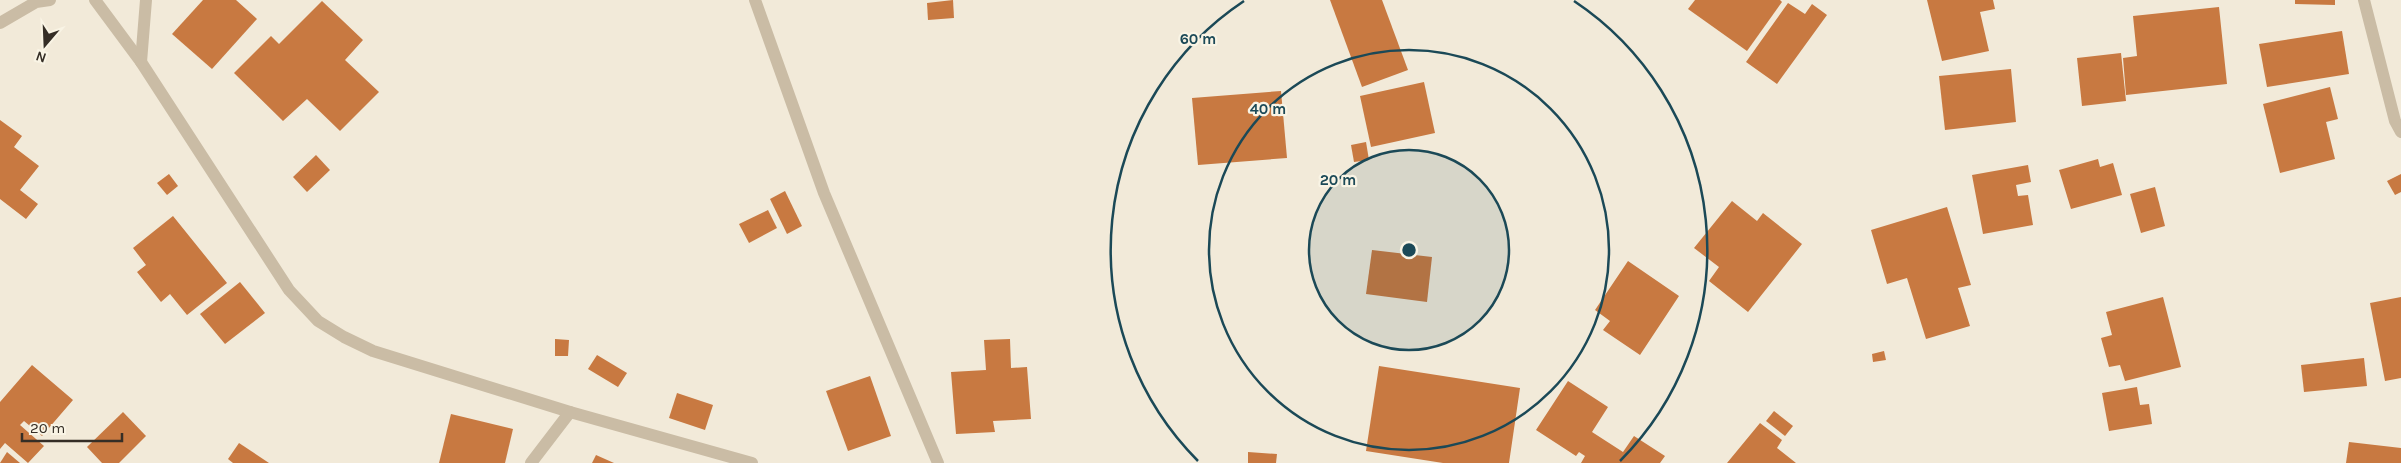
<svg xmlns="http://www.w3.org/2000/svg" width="2401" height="463" viewBox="0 0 2401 463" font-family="Karla,sans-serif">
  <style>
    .building { fill: #c87941 }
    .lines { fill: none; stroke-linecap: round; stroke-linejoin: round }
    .minor { stroke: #cabca5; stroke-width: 12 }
    .ring { fill: none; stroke: #1b4957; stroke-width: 2.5 }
    .centre { fill: #1b4957; stroke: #f9f4e5; stroke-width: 2.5 }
    .ring-label { font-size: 15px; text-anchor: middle; font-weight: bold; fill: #1b4957; stroke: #f9f4e5; stroke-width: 4.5; stroke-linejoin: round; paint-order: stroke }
  </style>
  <rect width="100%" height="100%" fill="#f2ead9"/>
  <g class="building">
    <polygon points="203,0 236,0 257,19 212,69 172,34"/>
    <polygon points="953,0 954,18 928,20 927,3"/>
    <polygon points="1330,0 1382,0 1408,70 1362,87"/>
    <polygon points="1695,0 1780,0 1782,2 1747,51 1688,9"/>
    <polygon points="1927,0 1993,0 1995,9 1980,12 1989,51 1942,61"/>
    <polygon points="2295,0 2335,0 2335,5 2295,4"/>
    <polygon points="322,1 363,40 345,60 379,92 340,131 307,99 283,121 234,73 271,36 279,44"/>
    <polygon points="1788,3 1805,14 1812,4 1827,15 1777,84 1746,62"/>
    <polygon points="2219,7 2227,84 2126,95 2123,58 2137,56 2133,16"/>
    <polygon points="2342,31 2349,74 2267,87 2259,44"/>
    <polygon points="2121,53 2126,101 2082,106 2077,58"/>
    <polygon points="2011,69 2016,122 1945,130 1939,76"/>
    <polygon points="1424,82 1435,133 1371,147 1360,96"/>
    <polygon points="2330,87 2338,119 2326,122 2335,159 2280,173 2263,104"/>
    <polygon points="1281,91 1287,158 1198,165 1192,98"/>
    <polygon points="0,120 22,136 14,147 39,166 20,190 38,204 26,219 0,199"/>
    <polygon points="1366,142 1369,160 1354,162 1351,145"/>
    <polygon points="316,155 330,170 307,192 293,177"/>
    <polygon points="2098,159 2100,167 2113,163 2122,195 2071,209 2059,170"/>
    <polygon points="2028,165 2031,182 2016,185 2018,196 2028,195 2033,225 1983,234 1972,175"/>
    <polygon points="169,174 178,186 167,195 157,183"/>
    <polygon points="2401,174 2401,192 2395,195 2387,181"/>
    <polygon points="2155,187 2165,226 2141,233 2130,194"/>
    <polygon points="785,191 802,226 787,234 770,199"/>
    <polygon points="1732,201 1757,221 1763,213 1802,244 1748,312 1709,281 1719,267 1694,248"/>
    <polygon points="1947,207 1971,285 1958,288 1970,326 1926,339 1907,278 1887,284 1871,230"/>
    <polygon points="768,210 777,228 749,243 739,224"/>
    <polygon points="173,216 227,283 187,315 170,294 161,302 137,272 146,265 133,248"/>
    <polygon points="1372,250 1432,257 1427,302 1366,294"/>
    <polygon points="1628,261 1679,296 1640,355 1603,330 1610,321 1595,310"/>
    <polygon points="240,282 265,313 225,344 200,314"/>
    <polygon points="2163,297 2181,367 2125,381 2120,365 2109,367 2101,338 2112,335 2106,312"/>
    <polygon points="2401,297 2401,378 2385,381 2370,303"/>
    <polygon points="555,339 569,340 568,356 555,356"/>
    <polygon points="1010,339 1011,368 1027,367 1031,419 993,421 995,432 956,434 951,372 986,370 984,340"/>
    <polygon points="1884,351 1886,360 1873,362 1872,354"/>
    <polygon points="597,355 627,373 618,387 588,369"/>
    <polygon points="2364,358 2367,386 2304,392 2301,365"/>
    <polygon points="32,365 73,400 42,436 24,421 20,425 44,446 28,463 5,443 0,449 0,402"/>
    <polygon points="1379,366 1520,388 1509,463 1443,463 1366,451"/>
    <polygon points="870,376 891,436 848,451 826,391"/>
    <polygon points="1568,381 1608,407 1592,432 1623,452 1634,436 1665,456 1660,463 1581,463 1585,456 1579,452 1576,456 1536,430"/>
    <polygon points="2137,387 2140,405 2149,404 2152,424 2109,431 2102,393"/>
    <polygon points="677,393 713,405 705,430 669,418"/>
    <polygon points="1774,411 1793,426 1785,436 1766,421"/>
    <polygon points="123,412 146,436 119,463 102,463 87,447"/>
    <polygon points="451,414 513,429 505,463 439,463"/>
    <polygon points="1760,423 1782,440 1777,448 1796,463 1727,463"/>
    <polygon points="2349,442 2401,448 2401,463 2346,463"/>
    <polygon points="239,443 269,463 233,463 228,459"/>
    <polygon points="7,452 20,463 0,463"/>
    <polygon points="1248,452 1277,454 1276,463 1248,463"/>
    <polygon points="596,455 614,463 592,463"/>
  </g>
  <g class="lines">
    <g class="minor">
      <polyline points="95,0 141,62 289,290 318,321 344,337 373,351 570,412 752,463"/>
      <polyline points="755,0 824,193 938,463"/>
      <polyline points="2364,0 2395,121 2401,132"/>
      <polyline points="0,23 36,2 50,0"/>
      <polyline points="141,62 146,0"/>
      <polyline points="531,463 570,412"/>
    </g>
  </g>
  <circle cx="1409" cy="250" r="100" fill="#1b4957" fill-opacity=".12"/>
  <g class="ring">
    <circle cx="1409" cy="250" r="100"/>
    <circle cx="1409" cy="250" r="200"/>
    <path d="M1198 461A299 299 0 0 1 1244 1M1574 1A299 299 0 0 1 1620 461"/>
  </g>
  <circle cx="1409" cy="250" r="8" class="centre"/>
  <g class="ring-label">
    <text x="1198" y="44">60 m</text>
    <text x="1268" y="114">40 m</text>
    <text x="1338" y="185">20 m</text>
  </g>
  <g transform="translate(45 45) rotate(199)" stroke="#f9f4e5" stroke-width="4" paint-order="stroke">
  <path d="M0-4L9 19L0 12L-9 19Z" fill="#352e26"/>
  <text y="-8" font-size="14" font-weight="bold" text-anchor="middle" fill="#352e26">N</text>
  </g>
  <path d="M22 433v8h100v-8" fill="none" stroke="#352e26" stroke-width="2.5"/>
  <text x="30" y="433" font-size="15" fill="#352e26" stroke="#f9f4e5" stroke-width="4" paint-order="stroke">20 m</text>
</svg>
